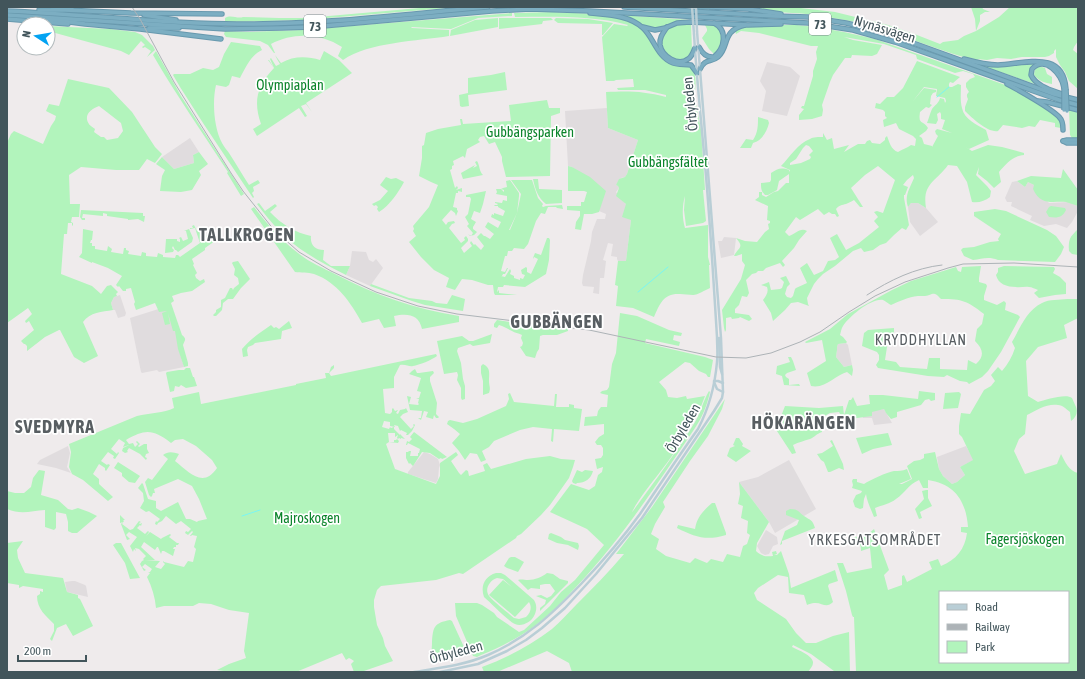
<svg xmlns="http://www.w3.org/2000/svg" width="1085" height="679" viewBox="0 0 1085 679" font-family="'Asap Condensed',sans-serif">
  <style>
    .education { fill: #e0dcde }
    .green { fill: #b2f4bc; fill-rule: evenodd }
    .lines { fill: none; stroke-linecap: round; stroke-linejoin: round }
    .stream { stroke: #7af6f3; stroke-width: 1 }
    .highway-casing { stroke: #6899ae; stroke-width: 5.5 }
    .secondary { stroke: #b9ced6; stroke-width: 2.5 }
    .highway { stroke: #7caec2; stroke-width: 3.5 }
    .rail { stroke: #adb3b7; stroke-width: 1 }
    .highway-bridge-casing { stroke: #6899ae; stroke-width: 5.5; stroke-linecap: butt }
    .secondary-bridge { stroke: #b9ced6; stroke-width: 2.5 }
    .highway-bridge { stroke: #7caec2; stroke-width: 3.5 }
    .labels { text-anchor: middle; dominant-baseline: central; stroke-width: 3.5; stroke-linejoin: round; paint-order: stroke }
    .shield { fill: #fff; stroke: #7b888c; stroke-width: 1 }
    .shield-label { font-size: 13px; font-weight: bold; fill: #42555b }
    .street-label { font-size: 14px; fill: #42555b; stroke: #fff }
    .park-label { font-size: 14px; fill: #0b842b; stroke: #fff }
    .neighbourhood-label { font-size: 15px; letter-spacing: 1px; fill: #585e62; stroke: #fff }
    .district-label { font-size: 18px; font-weight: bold; letter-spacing: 1px; fill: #585e62; stroke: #fff }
  </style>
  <rect width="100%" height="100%" fill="#efebec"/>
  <g class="education">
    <polygon points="767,62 790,67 800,76 787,116 762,111 766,91 760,81"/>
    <polygon points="607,108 608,128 638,140 627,174 625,177 621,178 616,185 618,186 619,188 616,192 621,199 626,204 631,220 626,261 618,261 617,259 617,257 611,256 613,244 608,243 603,260 606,261 604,278 600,278 599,294 593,293 594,287 583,286 582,283 583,275 591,241 592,232 597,219 605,219 606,214 599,211 605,191 572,167 568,166 565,111"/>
    <polygon points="190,138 199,152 193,155 194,163 174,169 162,157"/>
    <polygon points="1017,181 1025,187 1028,182 1034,185 1049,203 1068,202 1078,206 1078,211 1072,222 1067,228 1056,224 1044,226 1030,220 1032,216 1011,206 1012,202 1007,202 1005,198 1012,182"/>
    <polygon points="911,203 918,203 926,208 938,222 920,236 910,222 908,207"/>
    <polygon points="724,237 736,238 734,255 721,258 718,241 722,241"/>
    <polygon points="352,251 366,252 369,260 373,262 376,259 383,268 370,286 346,275 350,266"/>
    <polygon points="120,295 126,313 125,316 118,318 115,310 113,310 111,303 114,297"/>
    <polygon points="168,306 178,329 178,347 184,367 159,372 157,370 142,373 141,372 130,318"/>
    <polygon points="846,343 848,345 852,365 844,367 836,357 837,350 837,347 838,344"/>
    <polygon points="884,409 892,423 874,425 872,418 863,418 862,412"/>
    <polygon points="68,446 70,453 67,467 71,473 56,468 37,464 40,460"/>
    <polygon points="966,446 974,460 960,467 965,475 957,482 952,484 943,476 939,469 937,457"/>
    <polygon points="424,452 430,454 438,459 440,465 439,468 438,479 436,483 408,474 408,472"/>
    <polygon points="789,460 816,509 775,533 769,522 739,482 758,477"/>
    <polygon points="766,530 777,537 778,544 773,546 769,554 765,555 761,553 757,546"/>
    <polygon points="72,581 75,581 85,585 86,586 88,597 67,592 65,582"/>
  </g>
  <g class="green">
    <path d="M431 7H460L303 20 225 22V18C231 14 237 19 243 17L279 18H306Z"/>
    <path d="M745 7H792L835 12 888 25 917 35 940 44 943 42 958 40 964 36 976 31 975 19 971 7H982L983 9 990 12H985L980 15V21L976 31 999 17 1010 7H1078V41L1074 47 1073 50 1078 54V89L1069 81 1065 72 1060 65 1056 57V49L1054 51V53L1049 56 1045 57H1022L1011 59 997 58 987 60 977 59 983 62C941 53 902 33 860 23 845 20 830 17 815 15 791 12 768 13 745 7Z"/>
    <path d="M553 12 595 14 628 20 635 23 647 33 659 54 691 66C699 77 694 92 694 103L696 104 701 130 705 190H703L706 221 703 223 686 226 684 210 685 196C682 206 682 218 685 228L708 225V257L710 265H709L710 288C705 290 698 295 693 295 689 295 684 294 680 294 664 293 660 303 654 317L633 308 616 306 618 286 615 285 618 261H626L631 220 622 217 626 204 616 196 619 188 618 186 616 185 619 179 625 177 627 174 638 140 608 128 606 92C629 91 643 91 666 97V95L645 90H618L617 88 634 87 633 79 616 80 614 81H606L602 37 614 24 627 26 628 25C591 15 552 17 515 17L514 13Z"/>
    <path d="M512 13V16L478 18 451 29 411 27 412 28 449 30V36C418 41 369 42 343 60L338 56 342 47C321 33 293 32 271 44L275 53H274L268 45 260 41 226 37 224 34 225 31 250 32 301 30Z"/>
    <polygon points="620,15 691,20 691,21 662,28 650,29"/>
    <polygon points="498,18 498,27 450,36 451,30 475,20"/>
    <polygon points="499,18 551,18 553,20 543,21 542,24 499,29"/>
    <polygon points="556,18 588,19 613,23 603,35 602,35 602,24 558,23 554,20"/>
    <path d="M691 23 692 50 689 57C666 69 650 36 673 26 678 23 685 23 691 23Z"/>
    <path d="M702 23 714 24 720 29C723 41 722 44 715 55L709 49 702 38 707 31V29L705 25Z"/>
    <path d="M776 25H797L815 27 844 32 875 39 1011 87 1056 115C1060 119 1062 122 1061 128L1055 127V123L1040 120 1035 127 1029 126 1022 128 1003 125 998 131C988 133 972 118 965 111V107L968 99C966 95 967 94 969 92L966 87V83L970 79 975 77 973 74 963 71 955 73 917 59 916 55 884 44 844 37 853 40 882 45 877 54 872 56 852 55 851 58H845L833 75 830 82 822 105 823 110 822 116 812 119 799 120V115L804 109 801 108 802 106H804L813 76V71L817 59 816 52 818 46H811L759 33 741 31 736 34 735 30 746 26Z"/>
    <polygon points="48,26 110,29 135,32 142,35 153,46 155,50 147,57 151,51 145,47 143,48 142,47 145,45 141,41 129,55 121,51 48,31"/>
    <path d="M231 42 260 46 262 50C251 55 246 67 240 78L232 76 229 85 226 87 216 85C212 102 214 128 222 143 224 147 227 150 229 153 236 164 242 174 249 185L258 180 260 183 253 187 254 191 252 193 254 197 253 198 203 123 180 87 173 75 174 74H190L203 68 213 70 219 67 224 54Z"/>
    <path d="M156 51 181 96 244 194 241 196 227 173 228 172C203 133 176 95 153 55Z"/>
    <path d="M324 51 339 60 352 73 306 103 312 112 306 104 301 106 307 116 305 117 299 108 257 136 253 129 261 124C253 101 257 86 274 68L268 60H269L274 68 270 59 271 58 276 66 280 64 277 59 275 55 281 63C293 56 307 56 320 60Z"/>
    <path d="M917 61 960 77 953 83 950 82 949 84V87H952L958 84 961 85C961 92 960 101 962 108 964 119 977 125 986 130L989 140 969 149 964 146 972 151 988 145 1002 147 1024 153V155C1012 156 1006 164 999 172L1001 182 994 188 987 181 978 174 979 167 976 175 987 186 991 191 990 197C985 201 979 203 972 202L967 182 957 166 948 165C936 182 922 183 926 208L918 203H911L908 207C904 196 910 188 914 178L913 175 907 180 903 185 908 187 905 195H904V198L909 225 906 230 902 228 894 235 886 243 880 245 873 250 864 252 861 248 853 251 835 266 823 274 818 279 814 284 807 298 808 304 809 306 798 302 791 303 785 310 773 321 771 313 763 300C766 296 769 292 767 287L761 285 769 282 771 290 780 289 782 288 784 282 780 278 786 276 790 284 787 287 785 294 787 297 791 298 793 296 795 289 796 288 807 283 800 268 807 263 814 275 823 271 828 261 835 260 839 257 830 238 837 234 846 250 859 243 879 227 874 221 878 217 874 212 877 211 883 213 895 180 878 166 865 175 851 188 863 207H860L854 200C852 201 849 203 846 204 842 205 839 205 836 209L839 216 837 217 835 214H832L829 212 824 215 818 209 800 220 796 217 785 232 789 236C796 234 800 227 807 231L799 240 794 248 782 261 785 265 783 267 780 263 766 268 763 271H758L756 273 752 274 746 280 749 293 747 297 742 296 739 305 735 309V313L749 315 752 319 749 321 740 317 739 318 732 319 731 317 726 318V330L725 332 724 328 722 310 741 279 745 265 742 261V254L736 256H734C738 247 745 248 736 238L745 241 757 242 765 232 769 229 768 224 770 223V221L767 220 768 206 755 200 759 197V192H762V195L766 197 774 192 778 191 786 183H789V174L779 181 777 190 768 195H765C761 191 761 188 761 183L770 182 771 180V173C777 169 781 167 789 170V172L790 170 781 166C790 157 798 143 810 139 813 137 819 137 823 137V133L827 140 832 138 834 149 849 145 844 152 858 144H865L867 141 870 140 872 143 880 144 885 140V138L887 136C889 141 891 150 898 152 903 149 907 148 911 145L915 146 916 139 913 136 899 129 896 123 884 127 883 120 887 118 885 116V112L883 110 875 108 876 103 880 104 887 97H894L903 88ZM924 87 937 89 936 96 945 98 946 101 945 103 944 99 940 98C939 103 935 105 932 109 930 113 929 118 927 123L936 124 938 120 937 114 940 112 941 114V119L945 120 942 129 952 133 937 129 935 131 936 134 938 136 932 147V146L924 144 922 138 919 136 926 131 928 128C923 119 918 126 920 112L926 107 929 108 932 105 930 104 931 96 933 93 936 92V90L924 88 913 101ZM806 145 809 146 813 151 809 155 811 157 810 159 801 163 790 165V163L796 159 803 148Z"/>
    <path d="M1041 63C1032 65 1030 68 1029 76L1038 85 977 64 999 66Z"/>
    <path d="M1039 66 1045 68 1047 74 1052 77V84C1045 83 1039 81 1034 75L1035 68Z"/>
    <polygon points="505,72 507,90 468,95 469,106 462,107 460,106 459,95 468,93 468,78 491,75"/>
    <path d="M68 79 109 88 132 112 155 147 162 154 155 163 147 159 139 170H116L81 167 69 175 70 204H80L79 217H72L71 222 73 223V226L72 225V223H68L67 234H64L61 274 92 286 101 294 107 286 111 285 118 292 116 294 117 296 114 297 111 303 113 310C102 312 90 312 83 322L98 356 84 363 74 357 60 330H59L45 337 27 351V346L25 344H24L21 341 34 330 29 321 26 323 25 321 32 314 28 308 7 323V143L11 134 14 131 43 144 51 126 55 120 56 116 46 111 49 104 59 106ZM99 106 121 123 123 131 118 138 107 140 104 137H101L94 132 95 129C94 128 89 125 89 124 83 115 91 109 99 106Z"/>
    <polygon points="547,100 549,108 560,108 560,113 551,116 550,176 506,177 502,161 502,157 495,142 489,144 484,136 480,137 478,140 480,142 467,149 465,158 463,156 453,161 454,165 452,166 452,169 450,170 455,188 457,186 458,188 456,190 462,188 462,192 458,191 458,193 456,193 453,207 457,208 457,210 458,211 456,216 455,213 451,210 442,220 446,225 448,222 454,221 455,223 452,224 449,228 461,243 465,240 464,238 466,236 468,239 468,241 461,248 464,253 472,246 470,243 471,241 474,245 475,244 481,250 484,246 477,237 481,233 484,236 485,236 490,239 494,234 485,227 488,222 498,228 501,222 491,217 492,214 494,215 494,213 503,216 505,211 498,207 498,206 494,206 495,205 497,205 498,204 495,203 495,202 502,203 503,200 507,201 507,196 496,194 497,192 496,189 501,189 504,192 504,190 501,189 503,188 507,187 506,181 510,180 519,193 519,196 517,213 509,230 510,230 517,213 521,194 511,180 532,180 538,198 543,204 542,206 543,207 546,206 562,205 563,209 557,208 556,207 548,207 545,214 541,213 536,221 528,244 524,249 514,248 512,251 508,251 507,256 505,256 501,271 505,272 507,268 508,268 505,274 503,274 502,276 501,276 505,277 510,269 511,271 510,274 514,276 514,278 520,280 520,278 523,279 525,275 522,274 521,270 526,267 527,268 527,272 531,274 538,259 534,257 533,259 533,258 535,253 541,255 547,238 549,238 550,240 549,260 546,274 525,287 504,285 503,287 498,287 497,292 499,290 499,293 517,295 495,295 494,293 493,285 488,285 472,280 462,279 455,290 446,287 449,278 434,270 421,257 409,242 416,236 413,231 414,229 413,226 429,207 438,185 431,182 419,176 422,158 422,146 424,145 426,133 438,129 461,125 460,119 462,119 463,124 511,121 509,105"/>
    <polygon points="1069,108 1078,111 1078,138 1072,138 1070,135"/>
    <path d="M758 117 768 120 769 123C767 131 762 141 753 143L751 148H740L746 139 753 140C758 133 758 125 758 117Z"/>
    <polygon points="199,152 208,164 199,171 201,175 192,190 181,192 160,191 162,176 165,170 156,164 162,157 174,169 194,163 193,155"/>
    <path d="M477 161C480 166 479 171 483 175L463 179 461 173 475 165 473 168 477 166 475 162Z"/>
    <polygon points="568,166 572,167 590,177 606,191 599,212 592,214 584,214 581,230 575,229 576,222 580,216 580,211 567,210 567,206 581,206 581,202 584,202 587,192 584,191 568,191"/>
    <path d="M1063 169 1078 190V206C1074 205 1070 203 1066 202 1051 201 1041 206 1033 189L1034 185 1028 182 1025 187 1017 181 1031 176 1061 178Z"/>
    <path d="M386 177 391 179 396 178 404 182C398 193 390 205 379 212L377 209 378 207 376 205 374 206 372 204 380 200 388 191 380 185Z"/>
    <path d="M533 179H538L539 189 562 190V203L546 204C538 198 535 189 533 179Z"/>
    <polygon points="486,191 483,204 480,213 474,211 471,219 476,222 473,227 473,229 477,232 474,235 470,236 468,234 471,236 473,233 467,226 469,224 465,217 468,214 471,199 470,197 466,197 466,195"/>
    <path d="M259 203 265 211 275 204 277 206 270 212C281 224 296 233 311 236 310 245 315 250 324 250L323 260 331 266H350L346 275C333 268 320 262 308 254 287 241 271 223 257 204Z"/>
    <path d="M1051 206 1065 208 1066 210C1062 218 1057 218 1049 217L1046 212 1049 207Z"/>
    <path d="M254 207C267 224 281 240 298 253 309 262 323 268 335 274 375 295 415 309 459 316V322L422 329C419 314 407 313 394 316L396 326 384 328 379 319 362 323C351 303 337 282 314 274 308 272 301 273 295 272L251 209Z"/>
    <path d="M995 209 1006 211 1047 230 1056 236 1064 247 1061 254 1055 262 998 260C988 256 982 259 973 260L964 256 961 250 963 248 974 247 990 242 999 241 998 239 1001 234 974 216V212Z"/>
    <polygon points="81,210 143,213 143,216 145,216 144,222 138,219 128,220 128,219 107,216 107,214 103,213 103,216 83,214 82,218 85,218 85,220 82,220 80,217"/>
    <path d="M194 225 197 231 199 230 203 237 210 234 215 241 205 248V250L192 259 194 264 193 265 197 273 195 275 196 278 200 281 204 279 205 282 192 291 181 293 172 296 174 301 171 303 182 335C187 339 185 340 183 345L188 363V366L184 367 178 349 175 331H173L168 313 170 324 165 325 162 313 167 311 159 312 155 303 136 310 134 304 135 302 131 288 126 289V291H123L119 286 118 287 116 285 122 276 108 268 92 262V263L79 257 82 253 83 229 93 231 92 240H91L90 243H92V246H95V249L107 251 108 246 112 249 111 252 123 254 124 248H126V250L129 251 128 254 141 256 142 252 146 253V256L157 257 158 253 163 255V257L175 258 176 255H178L180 257 200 243 195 228 190 229V228H193L192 226Z"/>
    <polygon points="189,229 193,238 192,242 178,252 176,250 175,250 173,246 172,248 174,250 173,252 165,253 166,239 177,239 177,241 180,242 180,239 179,238 181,237 183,241 188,239 186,231 184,231"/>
    <path d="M1078 229V255L1072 254 1069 251C1068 239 1070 237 1078 229Z"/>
    <polygon points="238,261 250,279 241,288 233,299 228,299 223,303 222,310 216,316 214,316 213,315 216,312 216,310 221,307 221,300 225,298 230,288 232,288 233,290 234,288 239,284 238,278 234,275 235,269 232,263 233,262"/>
    <path d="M981 266 979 278V282L986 284 987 286 984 296V300L997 305 1004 301 1006 303 1005 310 1018 315 1020 317 1001 352 988 371 982 377 969 384 967 382 960 381 947 375 944 377 928 376 878 368 876 365 879 360V355L877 352 862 346 864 333 868 330 894 328V334L887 336V347L885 360 896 362 900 367 927 369 929 358H940V369L967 370 968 360 976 364C985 356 983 349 975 341L977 329 982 324 984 314C967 301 963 299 941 299 933 290 933 295 925 296 923 296 920 296 918 296 908 297 900 301 891 305 889 304 885 301 883 300 871 298 849 317 843 326 841 329 841 332 840 335L843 337 847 342 846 343 838 344 837 347V350L836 357 844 367 852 365 853 370 852 376 847 372C835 375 826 389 811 386L807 373 826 361 822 340 806 343 805 342 830 329 848 314 892 290 911 281 956 267 958 271 961 272 962 267Z"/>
    <path d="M1004 266 1054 267 1055 269 1053 273 1060 277 1066 283V294L1055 295 1039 298 1034 293 1038 290C1035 289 1032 287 1029 287 1025 286 1020 288 1016 287 1007 287 998 284 996 275L998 272V268Z"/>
    <polygon points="371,284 409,298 432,301 436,303 447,304 452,295 465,299 463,311 425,305 412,301 370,286"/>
    <path d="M1067 299H1078V318L1064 325 1067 338 1038 347 1026 361 1028 396 1038 402C1045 400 1066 393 1072 398 1073 400 1075 405 1076 407 1078 412 1076 418 1071 421L1070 412C1066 409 1063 405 1058 405 1048 403 1036 410 1027 415L1025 434 1019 439 1014 451 1025 474 1057 464 1061 454C1065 462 1069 471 1078 473V672H856L854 617H853L852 615 846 591 837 563H843L847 573 872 568 870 548 861 551C861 543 860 544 853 541L854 537 866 536 874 529 889 570 884 575 888 590 902 585V576L904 575 907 582 932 569 929 562 938 559 941 566C956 560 965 549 967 533L961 532V527H968C966 501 955 484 928 480V488H923L919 480C908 485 906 492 896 499 890 504 882 505 875 508L877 516 874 517C871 509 867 502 866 494L864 499 863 508 860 509 855 507 853 501 856 495 861 493 862 491 852 488 853 485 852 481 853 479H857V482L864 484C870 480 887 472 894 471 899 471 902 471 907 469L911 479 899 484H902L912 479 907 466 914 461 920 460 924 458V454L935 452 939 469 943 476 952 484 957 482 965 475 960 467 973 460 962 437 959 434V426L961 413 970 414 984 390 991 386 995 381 991 375 998 367 1002 371C1008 364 1012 357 1015 348L1012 342C1020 328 1027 310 1042 303 1049 299 1060 300 1067 299ZM940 592H1068V662H940Z"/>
    <path d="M620 313 637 316 669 330 682 333 681 336 674 335 673 340 680 342 679 346 646 339 645 343 705 357 713 360 710 377H708L706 374 699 371 690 363 685 362 659 382 666 390 668 397 677 398 686 396 687 399 705 396C696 422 678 449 660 472 650 485 639 498 632 512L633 511C654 482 676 453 695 422 701 412 703 401 709 391L710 392C707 405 703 416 695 428 658 483 622 538 577 586 563 601 549 616 532 628 516 639 499 648 481 655L477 657 473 656 456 616 455 603H477L482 605 494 613 497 617 519 632 524 630 550 606 561 592 575 580 604 545 587 529 550 512 571 484 589 490 595 486 598 475 602 472 603 467 597 469 595 459 601 458 603 455V448L601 445H597L595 442 599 437 604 434V424L584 426 585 417 597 416 598 411 601 407H607L608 395 603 394 600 393 602 391 607 390 609 387 612 364 616 353Z"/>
    <path d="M497 320 531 325 568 327V331L557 335H543L540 336 539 349 537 352 535 358 526 356 520 347 522 346 523 343 521 338 522 335C518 333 515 333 512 331 507 329 504 326 499 325L497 328 494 327V324Z"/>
    <path d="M289 321 292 328 282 331 281 339 255 343 253 345 248 347 247 350 248 356 243 357 242 349C250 339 261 332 271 325L274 328 276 327 279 329Z"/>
    <polygon points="492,334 490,343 473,346 470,344 458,348 457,351 461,363 463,379 465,386 465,399 462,400 461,398 461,388 457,380 458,375 457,372 444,374 437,341 462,336 469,341 473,341"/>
    <path d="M436 354 437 356C432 360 419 365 413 366 409 367 406 364 400 365L394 377V388L383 389 385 413 390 414 392 412V409L393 408 395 411 398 410 396 413 398 414 400 410 405 409 406 408 408 412 403 414 400 417 411 429 414 426 413 425 414 424 415 425 412 431 408 435H406L407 433 401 430 400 431 398 426 394 425 395 427 390 426V422L384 421 382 427 389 429 390 427 391 428 394 427V429L399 434V435L400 434 405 439 401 438V439L399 438 398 439 397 438 398 435 395 437V433H388L389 442H394V440H396L397 439 399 441 398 443 389 442 386 444 395 469 436 484 440 476V463L456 452 458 455 451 461 459 473 461 475 466 470 468 471 469 476 485 471 483 465 487 463 491 469 526 459 550 456 561 459 575 460 573 467 569 478 550 505 541 515 521 534 517 536 516 538 463 574 459 573 436 580 381 586 377 590 374 600V607L377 625 383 638 385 646 393 661 361 672H354L351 664 354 661 351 659 349 658 346 660 342 653 296 672H264V671L231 672 217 670 229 664 246 658 244 651 249 613 229 610 211 604 199 603 193 606H164L156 608C155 597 152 587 147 577L150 573 148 572H150L152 569 145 564 142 567 146 570 144 571 140 564 142 561 144 560 143 559 146 556 139 549 135 548 136 551 134 549 133 552 130 546 137 537 129 532 126 535 130 539 127 540 121 524 123 522 120 523V515L125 520H123L124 521 122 524 130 530 133 529 139 521 141 522 139 523 140 524 142 523 141 526 140 525 137 528 145 534 148 531 149 532 146 536 150 532 161 539 162 538 170 534 171 535 169 537 177 543H179L178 545H176V547H174L173 549H175L173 556 164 551H162L161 554 158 547H157L155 550 144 542 141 547 155 560H145L160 561 155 567 161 569 165 564 163 562 164 561V562L184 567 188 561 193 562 196 549 194 547 197 536 192 535 191 536H190L193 532 192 531 188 535 185 533 186 531 188 532 191 529 181 521 176 524 166 516 162 521 158 523 157 525 155 524 156 521 157 522 160 519 149 511 146 512 140 508 144 501 143 493 138 488 142 483 143 484 148 499 156 501V508L161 511 178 502 186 519H190L197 522 198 521 207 519 199 499 192 486 178 479 154 489 155 493H153L152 496 151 497 149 495 145 482 148 478 152 480 168 459 163 455C168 451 173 452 179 454L175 461C189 472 203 489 217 468L212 460 196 446 183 439 175 440 171 443C153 429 145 429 126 440L129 444 133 443 135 447 138 444 136 442 137 441 140 444 138 446 139 447 144 444H147V449L149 453 146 454 145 457 147 458 146 460 140 454 129 448 127 451 128 452 125 453 122 451 123 448 129 445 123 447 125 443 119 439 111 449 117 454 118 452 119 453 115 459 113 458 114 456 108 452 101 461 107 465 108 464 110 465 106 471 105 470V468L99 464 93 474 99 479V484L113 497 108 501 83 480 72 474 69 467 71 452 69 444 137 416C149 413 164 413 174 408L172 398 199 392 201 404 296 385V384L326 378 325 373H329L331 367 334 365V368L329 373 331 376Z"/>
    <polygon points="788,357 791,357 793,361 796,370 787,373 785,375 786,377 789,379 789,385 799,384 800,386 784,385 782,376 776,374 777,366 790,362"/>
    <path d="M483 364C491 368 489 373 489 381 489 386 491 388 489 393L483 395V381L481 373V366Z"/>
    <polygon points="186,368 190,368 193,377 194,377 197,386 186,388 181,385 179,387 175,386 174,391 170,392 166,373 167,372 179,370 184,370"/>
    <polygon points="415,369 417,373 419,373 433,371 434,373 430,377 430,381 437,403 436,414 439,417 438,418 436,418 434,415 433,419 426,417 428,412 424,411 421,420 418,418 421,418 422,411 410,410 407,396 411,397 409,404 418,405 419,404 418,403 419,399 416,398 419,398 421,392 417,391 421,378 409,374 412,371"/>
    <path d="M919 391 935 393V400L931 401 929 399 925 400 921 405 897 412V417L891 419 886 413 884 409 872 412V416L857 418 844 421 839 412 830 413 821 418 822 432C816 434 815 437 810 439 804 441 799 442 793 445L796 453 792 454 775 428 780 419 785 406 819 408 843 406 844 415 849 400H851L853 397 857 406 870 404 869 395H883L918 399Z"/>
    <polygon points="959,392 961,394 958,408 943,409 945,393"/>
    <polygon points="510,393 514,402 554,406 555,394 557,394 556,407 569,407 569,404 574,405 574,408 582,409 579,431 554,429 553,442 551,441 552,429 533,427 520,430 494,441 489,447 482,451 486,460 481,462 477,454 470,453 465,460 459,451 452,443 460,434 454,429 447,424 448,421 450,420 463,423 477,419 506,406 509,399 508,394"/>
    <path d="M725 399 722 409 708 436 690 461 663 502 665 507 655 524 651 534 659 539 656 549 666 556 690 563 695 558 707 563 711 559 723 562 727 554 740 557 743 546 747 544 750 535 747 533 748 521 741 518 743 506 738 504 740 494 739 482 769 522 757 543 756 551C761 556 766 557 773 556L772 552 776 551 777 554 774 555H777L781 551 789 574 791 588 835 570 838 581 829 584 828 586 833 602C826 609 822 602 814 603 812 603 809 604 807 605L804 595 789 593 788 577 778 575 758 588 754 593 757 600 786 619 796 633 806 643H816L833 636 849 632 850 672 834 671 811 654 793 645 792 647C798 650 814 656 813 663 813 666 810 669 808 672H572L569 663 547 651 497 672H484L482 667C507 658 531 645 552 629 560 622 568 613 576 605 592 589 609 572 624 554H616L652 507Z"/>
    <polygon points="414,432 447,457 442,459 441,458 439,459 430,453 422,452 413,466 410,463 409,464 406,458 406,452 408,452 409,451 411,451 410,456 418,456 418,453 419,453 420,449 408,443 407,445 406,445 407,441 409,442 412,439 410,437"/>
    <polygon points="888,433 892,445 873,449 862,454 856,438"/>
    <polygon points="736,438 739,438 743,444 742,446 751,451 736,462 727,456 730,448 735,446 733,445"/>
    <polygon points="832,440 843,464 844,470 839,468 830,472 828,472 824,462 821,460 817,454 822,453 833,446 830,441"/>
    <polygon points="118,462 140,476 135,483 129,482 122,476 122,473 114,468"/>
    <path d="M39 470 45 471 41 495 58 500 68 509 72 510 78 508 89 512 97 516 77 533H72L68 531V522L66 514 56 512V528L54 530 45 527V510C31 511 21 515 7 509V491L15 493H24L31 487 33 478Z"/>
    <path d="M577 470 582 472 585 470 593 471C591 479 585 483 577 483L576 484 573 483 572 481Z"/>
    <polygon points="926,490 928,490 928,498 932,506 920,512 922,518 919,519 915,509 924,499 922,491"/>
    <path d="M712 503H715L726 533V535C706 541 695 537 677 528L678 525 695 529C697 517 703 511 712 503Z"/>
    <path d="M790 509C799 509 798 512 804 516 811 521 812 519 815 528L782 541V544L780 545 785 531 797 525 799 520 786 515V511Z"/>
    <polygon points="551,533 561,537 565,540 578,543 579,546 578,550 568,545 557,543 548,539 549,534"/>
    <path d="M23 541 17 550 18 558 25 573 63 578 67 592 78 595V598L80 599 93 626 73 636 66 624 57 628 52 641 50 639 54 631V624C46 616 37 609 37 596L40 594V591L43 592V589L23 586 19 588V585L7 583V543Z"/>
    <polygon points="116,543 121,543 140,578 130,579 125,563 113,545"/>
    <polygon points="511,557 515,557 524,562 518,572 507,568 504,566 509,558"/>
    <path d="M496 573H501L505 575 534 600C537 605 537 610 534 616 531 622 522 627 515 624 507 620 491 603 484 597 480 586 485 576 496 573ZM497 578 503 579 512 587 503 580 489 595 515 617 529 602C532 607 531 612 526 617L519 619 514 618C507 612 494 602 489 596 484 589 490 580 497 578Z"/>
    <path d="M547 573 553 574 560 579 568 581V583L540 611V608L545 604 546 600 536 596 541 595 547 598 551 596 555 591 550 584H545L540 585V589L531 588 528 590 518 580C522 579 524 580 528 580 535 580 542 577 547 573Z"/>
    <path d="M450 620 452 621 464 647C455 658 448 658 435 661 430 652 432 651 432 642 433 627 434 623 450 620Z"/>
  </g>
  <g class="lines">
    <g class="stream">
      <polyline points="937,97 949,87"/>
      <polyline points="638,292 668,267"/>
      <polyline points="242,516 260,510"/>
    </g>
    <g class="highway-casing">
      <g id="highway">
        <polyline points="52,7 72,8"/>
        <polyline points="624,7 774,16 808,17 846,23 880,31 1054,94 1078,100"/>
        <polyline points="699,7 712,7"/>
        <polyline points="711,7 748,9 781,14"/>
        <polyline points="39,10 65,10 131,13 222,14"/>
        <path d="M7 11C84 14 160 24 237 24 321 25 405 14 488 7"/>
        <path d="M590 13C608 15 629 15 643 28 654 38 657 57 673 63 678 65 685 64 691 65L697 73"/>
        <polyline points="7,15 225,29 282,28 312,27 492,11 530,9 590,11 808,23 853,30 895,42 1059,100 1078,105"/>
        <polyline points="144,15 176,20"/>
        <polyline points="38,18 85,24 140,29 221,39"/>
        <polyline points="7,19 68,24"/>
        <polyline points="643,27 655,30 665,28 677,23 690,22 748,25 781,24"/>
        <path d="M667 27C663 33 659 38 660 45 662 56 678 67 688 59 692 57 693 52 695 48"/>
        <polyline points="149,28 179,28"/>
        <path d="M699 47C702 53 706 58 714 57 725 48 728 30 714 23"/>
        <path d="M964 59C975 62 986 65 998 65 1024 64 1063 49 1066 89"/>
        <path d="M700 69C705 58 711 63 718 57 730 46 721 31 745 25"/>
        <path d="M1007 84C1017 89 1054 110 1060 118 1063 121 1063 126 1063 130"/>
        <path d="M1062 94C1051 90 1036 86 1031 75L1032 69C1045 55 1062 74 1064 88"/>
        <polyline points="1038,101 1047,102 1078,110"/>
        <polyline points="1063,141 1067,140 1078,140"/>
        <polyline points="1063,141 1067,143 1078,143"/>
      </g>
    </g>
    <g class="secondary">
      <polyline points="719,338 720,367 722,374"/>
      <polyline points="714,381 718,381 723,383"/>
      <polyline points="714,382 717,389 723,392"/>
      <path d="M414 672C439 668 465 665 488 655 527 638 552 614 581 584 602 562 622 539 640 514 659 486 678 457 698 429 709 408 715 385 717 362 718 354 717 345 717 337 714 288 711 238 707 188 703 137 697 86 694 34"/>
      <polyline points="440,672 478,664 507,651 526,640 542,628 565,608 596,574 642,518 714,411 722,398 723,392 721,338 697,31"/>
    </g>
    <use href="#highway" class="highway"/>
    <g class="rail">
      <polyline points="132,7 140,19 174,82 231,173 243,191 274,230 299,252 331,271 376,292 418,306 457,314 589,330 716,357 746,358 771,353 800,342 820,332 849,312 875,296 905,282 948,268 963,264 1014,263 1078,267"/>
      <path d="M867 295C890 280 915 268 942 265"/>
    </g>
    <g class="highway-bridge-casing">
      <g id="highway-bridge">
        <polyline points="1064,88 1064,110"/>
        <polyline points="1066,89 1067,111"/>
      </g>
    </g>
    <g class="secondary-bridge">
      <polyline points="692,7 694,34"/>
      <polyline points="696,7 697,31"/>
    </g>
    <use href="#highway-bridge" class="highway-bridge"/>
  </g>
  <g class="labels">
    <g class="shield">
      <rect x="809" y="13" width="22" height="22" rx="3"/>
      <rect x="304" y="15" width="22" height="22" rx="3"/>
    </g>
    <g class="shield-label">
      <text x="820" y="24">73</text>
      <text x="315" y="26">73</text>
    </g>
    <g class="street-label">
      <text transform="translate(885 29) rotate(17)">Nynäsvägen</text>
      <text transform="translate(690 104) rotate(-96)">Örbyleden</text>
      <text transform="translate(683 428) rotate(-60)">Örbyleden</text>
      <text transform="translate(456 652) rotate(-15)">Örbyleden</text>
    </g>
    <g class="park-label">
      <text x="290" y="85">Olympiaplan</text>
      <text x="530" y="132">Gubbängsparken</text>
      <text x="668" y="162">Gubbängsfältet</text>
      <text x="307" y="518">Majroskogen</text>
      <text x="1025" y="539">Fagersjöskogen</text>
    </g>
    <g class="neighbourhood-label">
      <text x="921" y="339">KRYDDHYLLAN</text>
      <text x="875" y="539">YRKESGATSOMRÅDET</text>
    </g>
    <g class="district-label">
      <text x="247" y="234">TALLKROGEN</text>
      <text x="557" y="321">GUBBÄNGEN</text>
      <text x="804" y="422">HÖKARÄNGEN</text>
      <text x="55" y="426">SVEDMYRA</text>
    </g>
  </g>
  <rect width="1085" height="679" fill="none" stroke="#42555b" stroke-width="16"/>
  <rect x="939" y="591" width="130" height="72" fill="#ffffff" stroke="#b3bbbd"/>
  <rect x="947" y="604" width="20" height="6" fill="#b9ced6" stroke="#b3bbbd"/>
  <text x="975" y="611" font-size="12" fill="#42555b">Road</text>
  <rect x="947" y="624" width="20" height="6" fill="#adb3b7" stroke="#b3bbbd"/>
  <text x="975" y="631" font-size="12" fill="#42555b">Railway</text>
  <rect x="947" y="641" width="20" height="12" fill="#b2f4bc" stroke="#b3bbbd"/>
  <text x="975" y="651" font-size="12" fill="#42555b">Park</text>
  <g transform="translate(36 36) rotate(282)"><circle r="19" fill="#ffffff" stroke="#b3bbbd"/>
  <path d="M0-3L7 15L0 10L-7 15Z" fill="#03a3f2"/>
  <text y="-6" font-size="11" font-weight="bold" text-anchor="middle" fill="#42555b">N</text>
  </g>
  <path d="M18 655v6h68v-6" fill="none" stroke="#42555b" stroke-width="2"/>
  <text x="24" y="655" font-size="12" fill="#42555b" stroke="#ffffff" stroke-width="3" paint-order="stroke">200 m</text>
</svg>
